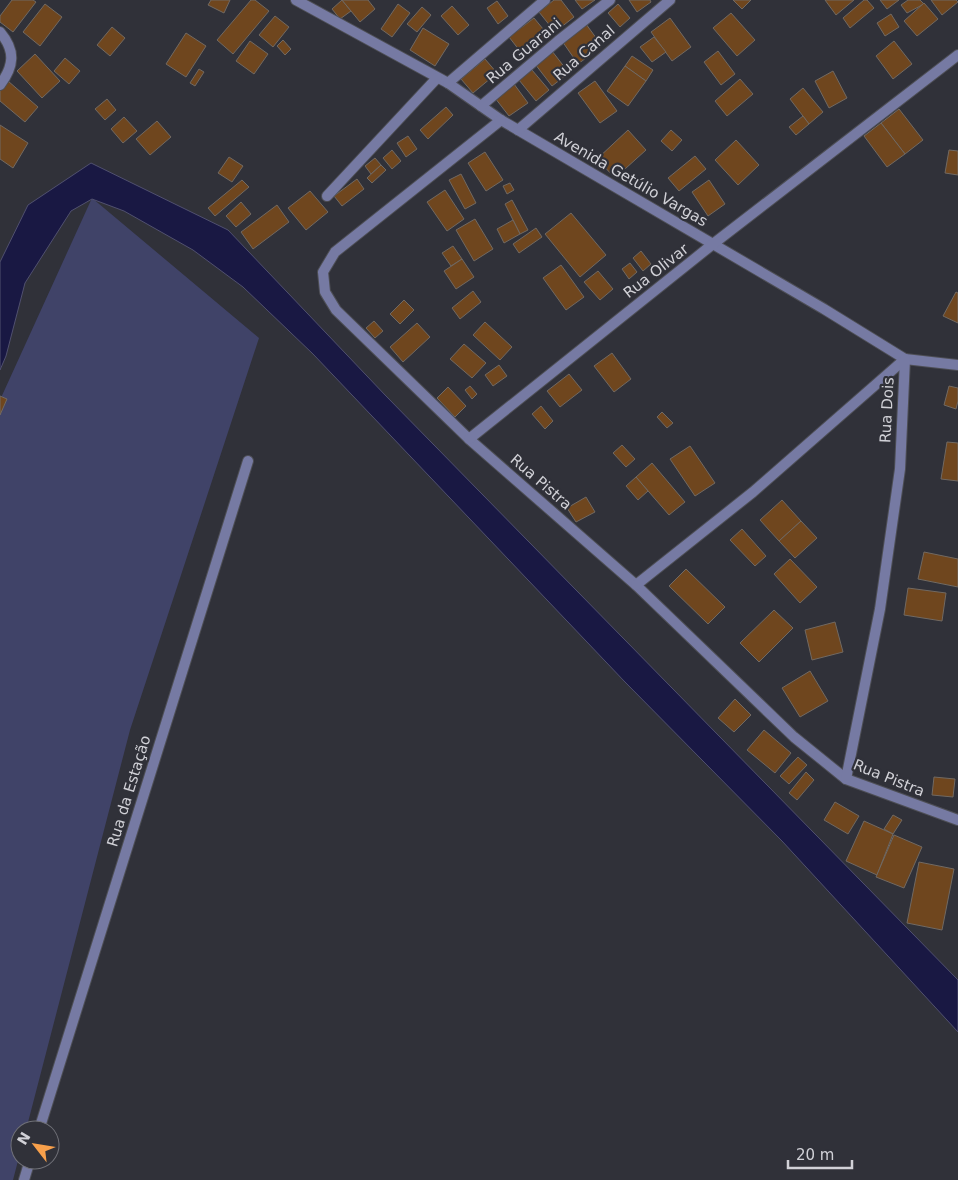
<svg xmlns="http://www.w3.org/2000/svg" width="958" height="1180" viewBox="0 0 958 1180" font-family="'DejaVu Sans',sans-serif">
  <style>
    .green { fill: #404368 }
    .water { fill: #191843; stroke: #50506f }
    .building { fill: #6f461e; stroke: #716962 }
    .lines { fill: none; stroke-linecap: round; stroke-linejoin: round }
    .minor-casing { stroke: #4d4e55; stroke-width: 12 }
    .minor { stroke: #767aa3; stroke-width: 10 }
    .labels { text-anchor: middle; dominant-baseline: central; stroke-width: 4.5; stroke-linejoin: round; paint-order: stroke }
    .street-label { font-size: 15px; fill: #d1d1d7; stroke: #303139 }
  </style>
  <rect width="100%" height="100%" fill="#303139"/>
  <polygon class="green" points="92,198 259,338 130,730 26,1130 20,1130 20,1153 13,1180 0,1180 0,400"/>
  <polygon class="water" points="91,163 228,230 386,396 958,980 958,1032 782,841 625,682 313,354 243,287 193,250 124,211 92,199 71,211 25,283 6,356 0,370 0,262 28,205"/>
  <g class="building">
    <polygon points="12,0 33,0 36,2 13,32 0,22 0,16"/>
    <polygon points="211,0 230,0 224,13 208,5"/>
    <polygon points="251,0 255,0 269,11 233,54 217,40"/>
    <polygon points="342,0 351,11 340,19 332,9"/>
    <polygon points="342,0 368,0 375,9 360,22"/>
    <polygon points="554,0 561,0 574,17 555,32 539,12"/>
    <polygon points="575,0 595,0 582,9"/>
    <polygon points="629,0 650,0 651,2 637,12"/>
    <polygon points="733,0 751,0 742,9"/>
    <polygon points="825,0 854,0 836,15"/>
    <polygon points="864,0 867,0 874,8 850,28 843,18"/>
    <polygon points="880,0 899,0 887,9"/>
    <polygon points="908,0 920,0 924,4 907,13 901,5"/>
    <polygon points="931,0 956,0 958,2 942,15"/>
    <polygon points="497,1 508,16 498,24 487,8"/>
    <polygon points="924,3 938,19 917,36 904,21"/>
    <polygon points="45,4 62,17 40,46 23,32"/>
    <polygon points="398,4 410,13 392,37 381,29"/>
    <polygon points="618,4 630,18 620,27 608,13"/>
    <polygon points="452,6 469,25 458,35 441,16"/>
    <polygon points="422,7 431,15 417,32 407,24"/>
    <polygon points="731,13 755,40 737,56 713,28"/>
    <polygon points="891,14 899,27 885,36 877,23"/>
    <polygon points="275,16 289,27 273,47 259,35"/>
    <polygon points="534,18 548,35 523,55 509,37"/>
    <polygon points="670,18 691,47 672,61 651,32"/>
    <polygon points="586,24 602,46 578,64 562,41"/>
    <polygon points="112,27 125,38 110,56 97,45"/>
    <polygon points="423,28 449,44 435,66 410,50"/>
    <polygon points="186,33 206,46 186,77 166,64"/>
    <polygon points="654,37 666,52 652,62 640,47"/>
    <polygon points="283,40 291,49 285,55 277,46"/>
    <polygon points="250,41 268,54 254,74 236,61"/>
    <polygon points="894,41 912,64 893,79 876,56"/>
    <polygon points="552,51 569,73 552,86 535,64"/>
    <polygon points="718,51 735,74 721,85 704,62"/>
    <polygon points="35,54 60,81 42,98 17,71"/>
    <polygon points="632,56 653,70 646,81 625,66"/>
    <polygon points="65,58 80,71 69,84 54,71"/>
    <polygon points="485,59 497,73 473,93 461,79"/>
    <polygon points="625,66 646,81 628,106 607,91"/>
    <polygon points="199,69 204,72 195,86 190,83"/>
    <polygon points="532,70 549,90 536,101 519,80"/>
    <polygon points="833,71 847,98 829,108 815,81"/>
    <polygon points="740,79 753,94 727,116 715,101"/>
    <polygon points="8,81 38,107 25,122 0,101 0,91"/>
    <polygon points="595,81 617,111 600,123 578,93"/>
    <polygon points="514,84 528,103 509,116 495,98"/>
    <polygon points="803,88 823,112 809,124 790,99"/>
    <polygon points="107,99 116,110 105,120 95,109"/>
    <polygon points="446,107 453,115 428,139 420,130"/>
    <polygon points="899,109 923,140 905,154 881,123"/>
    <polygon points="803,116 809,124 796,135 789,127"/>
    <polygon points="124,117 137,131 123,143 111,129"/>
    <polygon points="157,121 171,137 150,155 136,139"/>
    <polygon points="881,123 905,154 887,167 864,136"/>
    <polygon points="0,125 28,143 13,168 0,159"/>
    <polygon points="628,130 646,150 615,178 597,159"/>
    <polygon points="671,130 682,140 672,151 661,141"/>
    <polygon points="408,136 417,149 406,157 397,143"/>
    <polygon points="736,140 759,165 738,185 715,160"/>
    <polygon points="392,150 401,161 392,169 383,158"/>
    <polygon points="949,150 958,151 958,175 945,173"/>
    <polygon points="485,152 503,180 486,191 468,163"/>
    <polygon points="695,156 706,169 679,191 668,178"/>
    <polygon points="229,157 243,166 232,182 218,173"/>
    <polygon points="375,158 381,165 371,174 365,166"/>
    <polygon points="381,165 386,170 372,183 367,178"/>
    <polygon points="461,174 476,203 465,209 449,180"/>
    <polygon points="357,179 364,189 342,206 334,196"/>
    <polygon points="242,180 249,187 215,216 208,208"/>
    <polygon points="709,180 725,204 708,216 692,192"/>
    <polygon points="510,183 514,190 507,194 503,186"/>
    <polygon points="445,190 464,219 447,231 427,202"/>
    <polygon points="310,191 328,212 306,230 288,208"/>
    <polygon points="512,200 528,230 520,234 505,204"/>
    <polygon points="241,202 251,214 236,227 226,216"/>
    <polygon points="277,205 289,222 253,249 241,232"/>
    <polygon points="571,213 606,255 580,277 545,234"/>
    <polygon points="475,219 493,249 474,261 456,230"/>
    <polygon points="513,220 520,234 504,243 497,229"/>
    <polygon points="536,228 542,237 519,253 513,244"/>
    <polygon points="453,246 462,259 451,266 442,253"/>
    <polygon points="641,251 651,264 643,271 633,258"/>
    <polygon points="462,259 474,277 456,289 444,271"/>
    <polygon points="630,263 637,272 629,279 622,269"/>
    <polygon points="561,265 584,297 566,310 543,278"/>
    <polygon points="598,271 613,289 600,300 584,282"/>
    <polygon points="473,291 481,302 460,319 452,308"/>
    <polygon points="956,292 958,293 958,323 943,316"/>
    <polygon points="404,300 414,310 400,324 390,314"/>
    <polygon points="374,321 383,331 375,338 366,328"/>
    <polygon points="485,322 512,347 500,360 473,335"/>
    <polygon points="417,323 430,337 403,362 390,347"/>
    <polygon points="464,344 486,363 472,378 450,359"/>
    <polygon points="612,353 631,379 614,392 594,366"/>
    <polygon points="499,365 507,376 493,386 485,375"/>
    <polygon points="569,374 582,390 560,407 547,391"/>
    <polygon points="470,386 477,394 472,399 465,390"/>
    <polygon points="949,386 958,388 958,401 956,409 944,405"/>
    <polygon points="448,387 466,406 455,417 437,398"/>
    <polygon points="0,396 7,399 0,415"/>
    <polygon points="541,406 553,421 545,429 532,414"/>
    <polygon points="662,412 673,423 667,428 657,417"/>
    <polygon points="947,442 958,443 958,481 941,479"/>
    <polygon points="622,445 635,459 626,467 613,453"/>
    <polygon points="690,446 715,483 695,496 670,459"/>
    <polygon points="652,463 685,502 669,515 636,477"/>
    <polygon points="636,477 648,491 638,500 626,486"/>
    <polygon points="586,497 595,512 576,522 567,508"/>
    <polygon points="782,500 801,521 779,541 760,520"/>
    <polygon points="801,521 817,538 795,558 779,541"/>
    <polygon points="742,529 766,556 755,566 730,540"/>
    <polygon points="924,552 958,559 958,587 918,579"/>
    <polygon points="790,559 817,587 800,603 774,574"/>
    <polygon points="686,569 725,607 708,624 669,586"/>
    <polygon points="908,588 946,593 942,621 904,615"/>
    <polygon points="774,610 793,628 759,662 740,643"/>
    <polygon points="835,622 843,652 812,660 805,630"/>
    <polygon points="810,671 828,701 800,717 782,688"/>
    <polygon points="735,699 751,715 734,732 718,718"/>
    <polygon points="764,730 791,753 775,773 747,750"/>
    <polygon points="798,757 807,765 789,784 780,776"/>
    <polygon points="806,772 814,780 797,800 789,793"/>
    <polygon points="934,777 955,779 953,797 932,795"/>
    <polygon points="835,802 859,816 848,834 824,820"/>
    <polygon points="893,815 902,820 893,834 884,829"/>
    <polygon points="864,821 893,834 877,875 846,861"/>
    <polygon points="894,835 922,847 904,888 876,877"/>
    <polygon points="919,862 954,869 942,930 907,923"/>
  </g>
  <g class="lines">
    <g class="minor-casing">
      <g id="minor">
        <polyline points="296,0 448,83 501,120 824,309 905,359 958,365"/>
        <path d="M0 32C16 51 14 66 0 85"/>
        <polyline points="448,83 545,0"/>
        <polyline points="481,106 558,41 610,0"/>
        <polyline points="501,120 335,252 323,272 325,292 336,310 469,439 636,585 794,737 846,779 958,820"/>
        <polyline points="518,130 670,0"/>
        <polyline points="327,196 437,78"/>
        <polyline points="469,439 713,244 958,55"/>
        <polyline points="636,585 753,492 905,359"/>
        <polyline points="846,779 880,609 900,469 905,359"/>
        <polyline points="39,1130 248,461"/>
        <polyline points="24,1180 30,1160"/>
      </g>
    </g>
    <use href="#minor" class="minor"/>
  </g>
  <g class="labels">
    <g class="street-label">
      <text transform="translate(524 51) rotate(-40)">Rua Guarani</text>
      <text transform="translate(584 53) rotate(-41)">Rua Canal</text>
      <text transform="translate(631 179) rotate(30)">Avenida Getúlio Vargas</text>
      <text transform="translate(656 271) rotate(-38)">Rua Olivar</text>
      <text transform="translate(887 410) rotate(-87)">Rua Dois</text>
      <text transform="translate(541 482) rotate(41)">Rua Pistra</text>
      <text transform="translate(889 778) rotate(22)">Rua Pistra</text>
      <text transform="translate(129 791) rotate(-73)">Rua da Estação</text>
    </g>
  </g>
  <g transform="translate(35 1145) rotate(301)"><circle r="24" fill="#303139" stroke="#707178"/>
  <path d="M0-4L9 19L0 12L-9 19Z" fill="#f8a04b"/>
  <text y="-8" font-size="14" font-weight="bold" text-anchor="middle" fill="#d1d1d7">N</text>
  </g>
  <path d="M788 1160v8h64v-8" fill="none" stroke="#d1d1d7" stroke-width="2.5"/>
  <text x="796" y="1160" font-size="15" fill="#d1d1d7" stroke="#303139" stroke-width="4" paint-order="stroke">20 m</text>
</svg>
